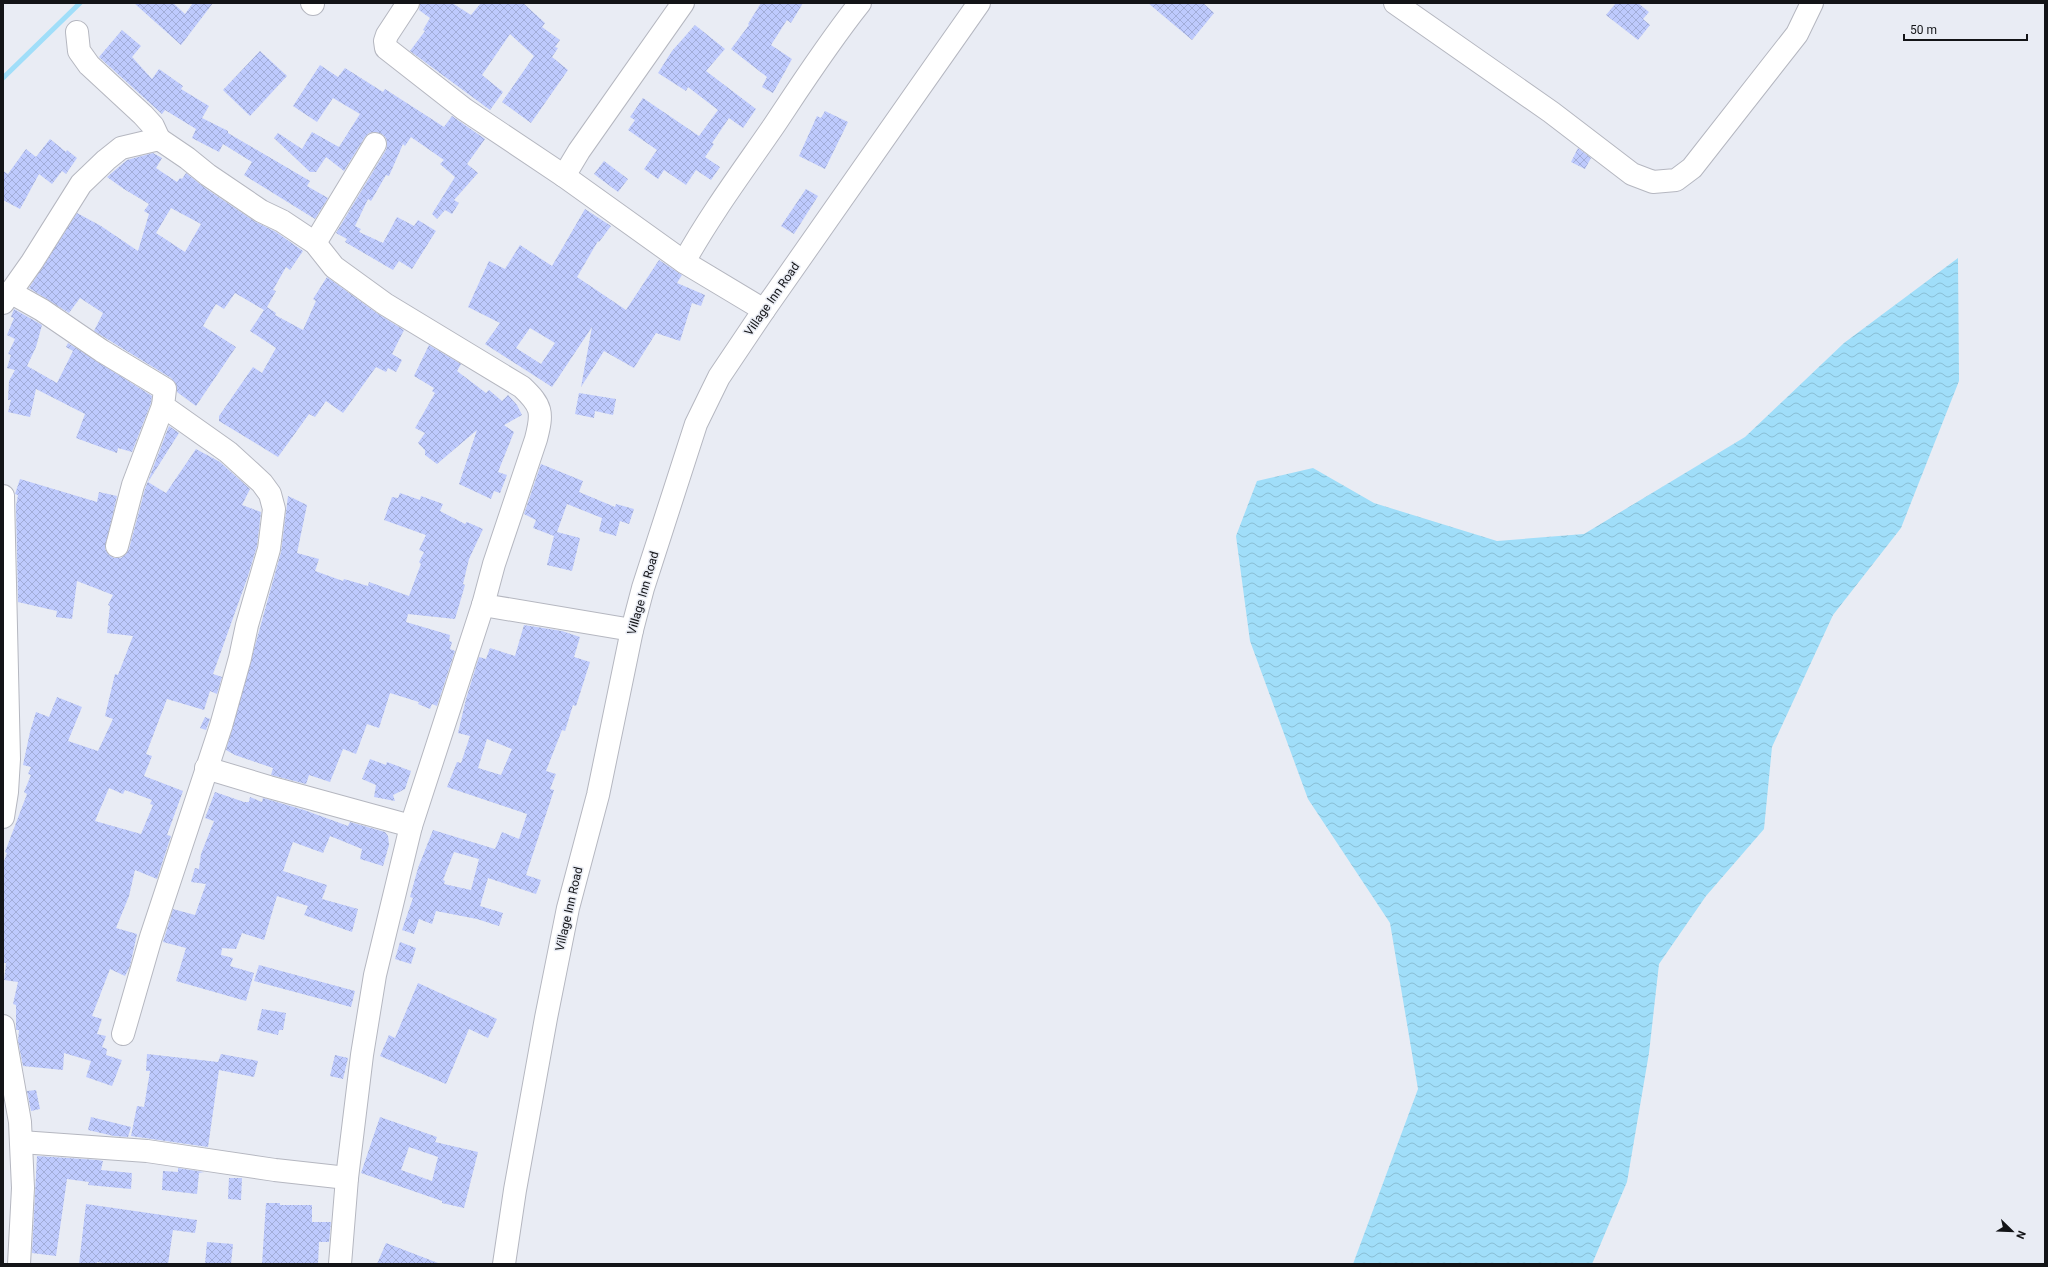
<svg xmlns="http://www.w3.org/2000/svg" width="2048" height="1267" viewBox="0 0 2048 1267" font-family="Roboto,sans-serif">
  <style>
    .water { fill: url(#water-waves) }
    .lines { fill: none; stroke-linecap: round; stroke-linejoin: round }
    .stream { stroke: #a0def9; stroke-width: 5 }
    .building { fill: url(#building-cross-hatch); fill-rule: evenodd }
    .minor-casing { stroke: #b5b7c0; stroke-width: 24 }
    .minor { stroke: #fff; stroke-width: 22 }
    .labels { text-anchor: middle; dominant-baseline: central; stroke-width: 3; stroke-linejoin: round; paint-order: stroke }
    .street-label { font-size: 12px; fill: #131417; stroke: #e9ecf4 }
  </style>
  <defs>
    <pattern id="water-waves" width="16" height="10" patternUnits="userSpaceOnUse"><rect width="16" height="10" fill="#a0def9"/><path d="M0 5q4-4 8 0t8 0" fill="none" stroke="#89bed5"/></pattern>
    <pattern id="building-cross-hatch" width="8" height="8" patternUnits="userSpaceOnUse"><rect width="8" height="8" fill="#becafd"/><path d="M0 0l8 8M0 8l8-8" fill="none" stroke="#a2add8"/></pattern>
  </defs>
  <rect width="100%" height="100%" fill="#e9ecf4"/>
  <polygon class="water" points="1958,258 1959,381 1901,528 1833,615 1772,747 1764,829 1706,896 1659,964 1649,1053 1627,1182 1592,1264 1353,1264 1418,1089 1390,923 1308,799 1250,641 1236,536 1257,481 1313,468 1374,503 1497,541 1584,534 1745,437 1844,343"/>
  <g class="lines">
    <polyline class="stream" points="3,78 80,3"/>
  </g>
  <g class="building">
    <polygon points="134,3 173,3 185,14 193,3 213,3 181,45"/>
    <polygon points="420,3 452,3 471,15 481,3 523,3 545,23 542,27 560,40 555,47 558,48 552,57 568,70 531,123 502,102 534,56 510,34 482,75 503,92 490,110 410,51 425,31 423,30 430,18 419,10"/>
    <polygon points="761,3 803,3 791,23 787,20 771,45 792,59 773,93 762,87 767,77 731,49 749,25 748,24"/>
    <polygon points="1148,3 1203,3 1214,13 1192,40"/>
    <polygon points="1616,3 1638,3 1649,12 1643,19 1650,25 1638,40 1606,15"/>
    <polygon points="695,25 725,49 706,71 756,109 743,128 729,118 712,143 714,144 705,157 720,167 711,180 696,170 686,185 664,170 658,179 644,169 657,150 628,130 635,120 630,117 643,98 699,136 718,110 688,87 686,91 658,73 672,51"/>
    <polygon points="122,30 141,46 132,57 152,79 159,69 183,86 181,89 209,106 202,118 228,131 228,133 310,181 307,186 328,198 315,219 244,175 252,162 223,144 219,152 192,138 196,129 165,110 162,114 99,57"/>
    <polygon points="260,51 287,76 250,116 223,90"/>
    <polygon points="320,65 338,77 345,68 383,92 385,89 444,127 452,116 485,139 467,164 478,173 454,200 459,203 452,214 445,210 437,219 432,214 455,177 440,164 444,160 411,137 405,146 403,144 389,176 386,175 371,201 368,199 355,226 361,229 359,232 383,243 397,217 414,226 418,220 436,231 412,269 399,261 393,270 345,242 347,239 336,233 386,150 387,144 386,138 382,134 375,132 369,133 365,137 344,171 326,157 316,172 310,172 274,138 278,133 302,149 312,132 339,147 360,114 333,98 317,122 293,106"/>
    <polygon points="825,111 848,122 825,169 799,156 817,116 821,118"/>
    <polygon points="50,139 66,152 67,150 77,158 66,174 62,171 52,184 39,174 20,209 3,200 3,171 8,174 26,149 36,157"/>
    <polygon points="1578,148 1591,158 1585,169 1571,162"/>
    <path d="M153 153 162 158 156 168 177 182 180 178 182 179 186 173 205 188 254 221 276 232 303 251 290 270 286 267 273 290 276 291 267 307 276 313 275 315 303 330 316 301 313 299 327 277 378 314 404 330 392 354 402 360 396 372 388 368 386 372 376 367 343 413 326 401 315 417 309 414 278 457 219 421V416L253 367 262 373 276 348 250 331 264 310 235 293 224 309 216 304 203 326 236 347 196 406 177 392 176 384 171 378 94 331 103 313 80 298 69 313 29 288 77 213 101 226 138 251 149 214 144 211 149 204 124 189 107 177 127 160ZM171 208 201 224 185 252 156 233Z"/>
    <polygon points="604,161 628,179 618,192 594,174"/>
    <polygon points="806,189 818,196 794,234 781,226"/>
    <path d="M585 209 611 226 599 242 598 241 577 277 626 310 659 260 682 275 677 283 705 295 701 306 692 303 680 341 656 333 634 368 604 351 581 387 592 327 552 387 485 344 500 323 468 307 489 261 505 269 520 245 552 266ZM530 328 555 343 541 364 516 348Z"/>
    <polygon points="14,309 42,325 36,347 27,366 57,383 73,351 66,347 68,343 152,396 151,403 132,452 118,448 117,453 76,438 85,414 36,389 30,417 8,412 11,400 8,400 9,381 15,370 7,368 11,355 8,354 15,339 7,335 14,318 11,317"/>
    <polygon points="429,345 461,364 457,371 486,393 489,390 502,401 508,395 517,405 522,415 504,425 514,432 498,472 507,475 500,493 494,491 491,499 459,484 477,430 437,464 425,455 425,450 418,443 425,433 415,428 435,393 432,391 434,388 414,376"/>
    <polygon points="579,393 616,399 613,415 595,411 594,418 575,414"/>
    <path d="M169 426 179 433 148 482 166 493 196 449 220 462 250 489 242 505 261 512 257 546 248 576 213 674 222 677 217 694 210 691 204 710 167 699 146 754 152 756 144 776 183 791 167 835 171 836 157 879 135 870 129 896 116 928 137 934 130 966 125 976 110 969 92 1016 102 1019 97 1034 106 1036 102 1047 107 1049 106 1055 122 1060 112 1086 86 1077 91 1061 64 1053 63 1070 23 1066 18 1041 19 1030H16V1005L13 1004 18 982 4 980 6 963H3V864L7 853 5 852 27 794 24 792 31 775 28 774 31 767 23 765 30 732 36 712 49 717 57 697 82 707 68 741 98 751 113 719 105 716 115 674 118 675 133 636 107 633 110 606 108 605 113 595 77 581 72 619 56 617 57 611 18 602 16 506 18 495 15 494 20 479 97 502 99 492 117 496 105 549 109 555 114 558H121L126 554 129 549 145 489ZM109 788 123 794 125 790 152 800 150 804 153 805 141 834 95 821Z"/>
    <polygon points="541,464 583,481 579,492 615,507 616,504 634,509 629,524 620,521 616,536 599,531 602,518 567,504 557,532 580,538 572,571 547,565 554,536 533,528 536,520 524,514"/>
    <polygon points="400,493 420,500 421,496 443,504 440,511 465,524 467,522 483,529 469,559 463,584 465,585 455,619 408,614 406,622 450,635 449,641 452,642 450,649 455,651 437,706 432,704 430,709 418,704 419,702 390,693 379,728 367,724 356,754 343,749 330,782 309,775 306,784 271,775 273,768 235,755 226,750 281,552 288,496 307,505 297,553 319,559 315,571 343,581 344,579 368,586 369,582 409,596 421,564 419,562 424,552 419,550 426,535 384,520 392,497 398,498"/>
    <path d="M524 625 562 631 580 637 574 657 590 662 576 706 573 705 565 731 562 730 546 771 556 774 550 789 554 790 526 875 541 880 536 894 488 878 480 906 503 913 499 926 477 919 436 911 432 924 419 919 414 934 402 930 413 898 410 897 418 868 433 830 495 849 502 832 519 839 527 814 447 787 457 762 461 763 470 736 458 733 466 699 479 657 486 659 490 648 515 656ZM487 739 512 749 501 775 478 768ZM454 852 479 859 471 890 444 884 445 881 443 880Z"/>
    <polygon points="205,717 210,719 206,730 200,728"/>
    <polygon points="370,759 386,765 387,762 411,771 405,789 393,795 395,801 374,797 376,785 362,779"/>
    <polygon points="215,792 244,802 249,802 250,797 262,802 263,798 304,810 348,826 350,822 385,832 388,836 389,845 383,866 360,859 362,849 330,836 323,853 293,842 283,871 327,885 322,899 358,909 352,932 304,915 308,906 277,896 264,940 242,933 236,949 222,948 221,955 233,958 230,966 254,973 246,1001 176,981 186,948 163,942 173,909 195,915 206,884 191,882 195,868 199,869 201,854 214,821 205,818"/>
    <polygon points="400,942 416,948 411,964 395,959"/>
    <polygon points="259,965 355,991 351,1007 254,981"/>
    <polygon points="418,983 497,1019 488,1038 469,1029 446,1084 380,1056 389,1035 395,1038"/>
    <polygon points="262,1009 286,1013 283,1030 279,1030 278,1035 257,1030"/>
    <polygon points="147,1054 218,1062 221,1054 258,1061 254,1077 219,1070 208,1147 131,1136 137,1106 144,1107 150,1071 146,1071"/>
    <polygon points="335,1055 348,1058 343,1079 330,1076"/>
    <polygon points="36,1090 40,1109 31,1111 27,1091"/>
    <polygon points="91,1117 131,1127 128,1137 114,1136 88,1130"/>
    <path d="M380 1117 437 1137 435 1142 478 1152 464 1208 442 1203V1201L361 1173ZM409 1147 438 1157 432 1181 401 1170Z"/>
    <polygon points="37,1156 98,1160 103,1161 101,1170 132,1173 131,1189 88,1185 89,1182 67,1179 56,1256 32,1253"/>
    <polygon points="178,1168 204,1172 199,1173 197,1194 162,1190 163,1171 178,1172"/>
    <polygon points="229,1178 242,1178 241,1200 228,1199"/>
    <polygon points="266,1203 280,1203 280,1205 312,1205 312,1222 331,1222 329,1242 319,1242 318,1264 262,1264"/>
    <polygon points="86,1204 197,1220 195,1233 173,1230 168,1264 110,1264 97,1262 97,1264 79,1264"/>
    <polygon points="207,1242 233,1244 231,1264 205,1264"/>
    <polygon points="386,1243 438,1263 438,1264 377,1264"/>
  </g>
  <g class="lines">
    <g class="minor-casing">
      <g id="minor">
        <polyline points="312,3 313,4"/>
        <polyline points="408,3 387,35 385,41 386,48 464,109 564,176 684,262"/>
        <polyline points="1395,3 1551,112 1632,174 1653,182 1676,180 1692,168 1797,34 1812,3"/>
        <polyline points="77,32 79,51 89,65 143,115 153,126 159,139"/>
        <polyline points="564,176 579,151 683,3"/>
        <polyline points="315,243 375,144"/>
        <polyline points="10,292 42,310 102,351 165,389 163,406 228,452 250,472 262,483 270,494 274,509 269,549 247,625 240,658 221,726 151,937 123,1034"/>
        <path d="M3 303 32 262 81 184 106 160 121 148 159 139 187 158 208 175 261 211 282 221 315 243 334 267 385 304 522 387C542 406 543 412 536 439L494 564 483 605 411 826 375 975 362 1055 347 1178 340 1264"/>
        <path d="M764 310 684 262C710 215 742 172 773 127 801 85 828 43 860 3"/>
        <polyline points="3,496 9,759 7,792 3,817"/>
        <polyline points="117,546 133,485 163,406"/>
        <polyline points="483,605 632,630"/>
        <polyline points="206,768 269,787 411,826"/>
        <polyline points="3,1026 20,1122 23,1188 19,1264"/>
        <polyline points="21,1142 147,1151 275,1170 347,1178"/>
        <polyline points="504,1264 515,1190 546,1018 568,908 598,795 632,630 643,588 696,424 719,377 764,310 979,3"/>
      </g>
    </g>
    <use href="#minor" class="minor"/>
  </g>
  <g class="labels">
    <g class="street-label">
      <text transform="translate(772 299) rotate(-55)">Village Inn Road</text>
      <text transform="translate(643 593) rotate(-74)">Village Inn Road</text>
      <text transform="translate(569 909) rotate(-77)">Village Inn Road</text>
    </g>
  </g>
  <rect width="2048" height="1267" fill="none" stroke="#131417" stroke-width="8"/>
  <g transform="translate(2012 1231) rotate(113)" stroke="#e9ecf4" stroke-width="3" paint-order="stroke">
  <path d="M0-3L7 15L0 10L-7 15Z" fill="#131417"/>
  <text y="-6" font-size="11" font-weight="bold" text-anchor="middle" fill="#131417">N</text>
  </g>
  <path d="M1904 34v6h123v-6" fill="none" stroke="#131417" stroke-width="2"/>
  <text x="1910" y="34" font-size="12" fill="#131417" stroke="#e9ecf4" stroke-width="3" paint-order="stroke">50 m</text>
</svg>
